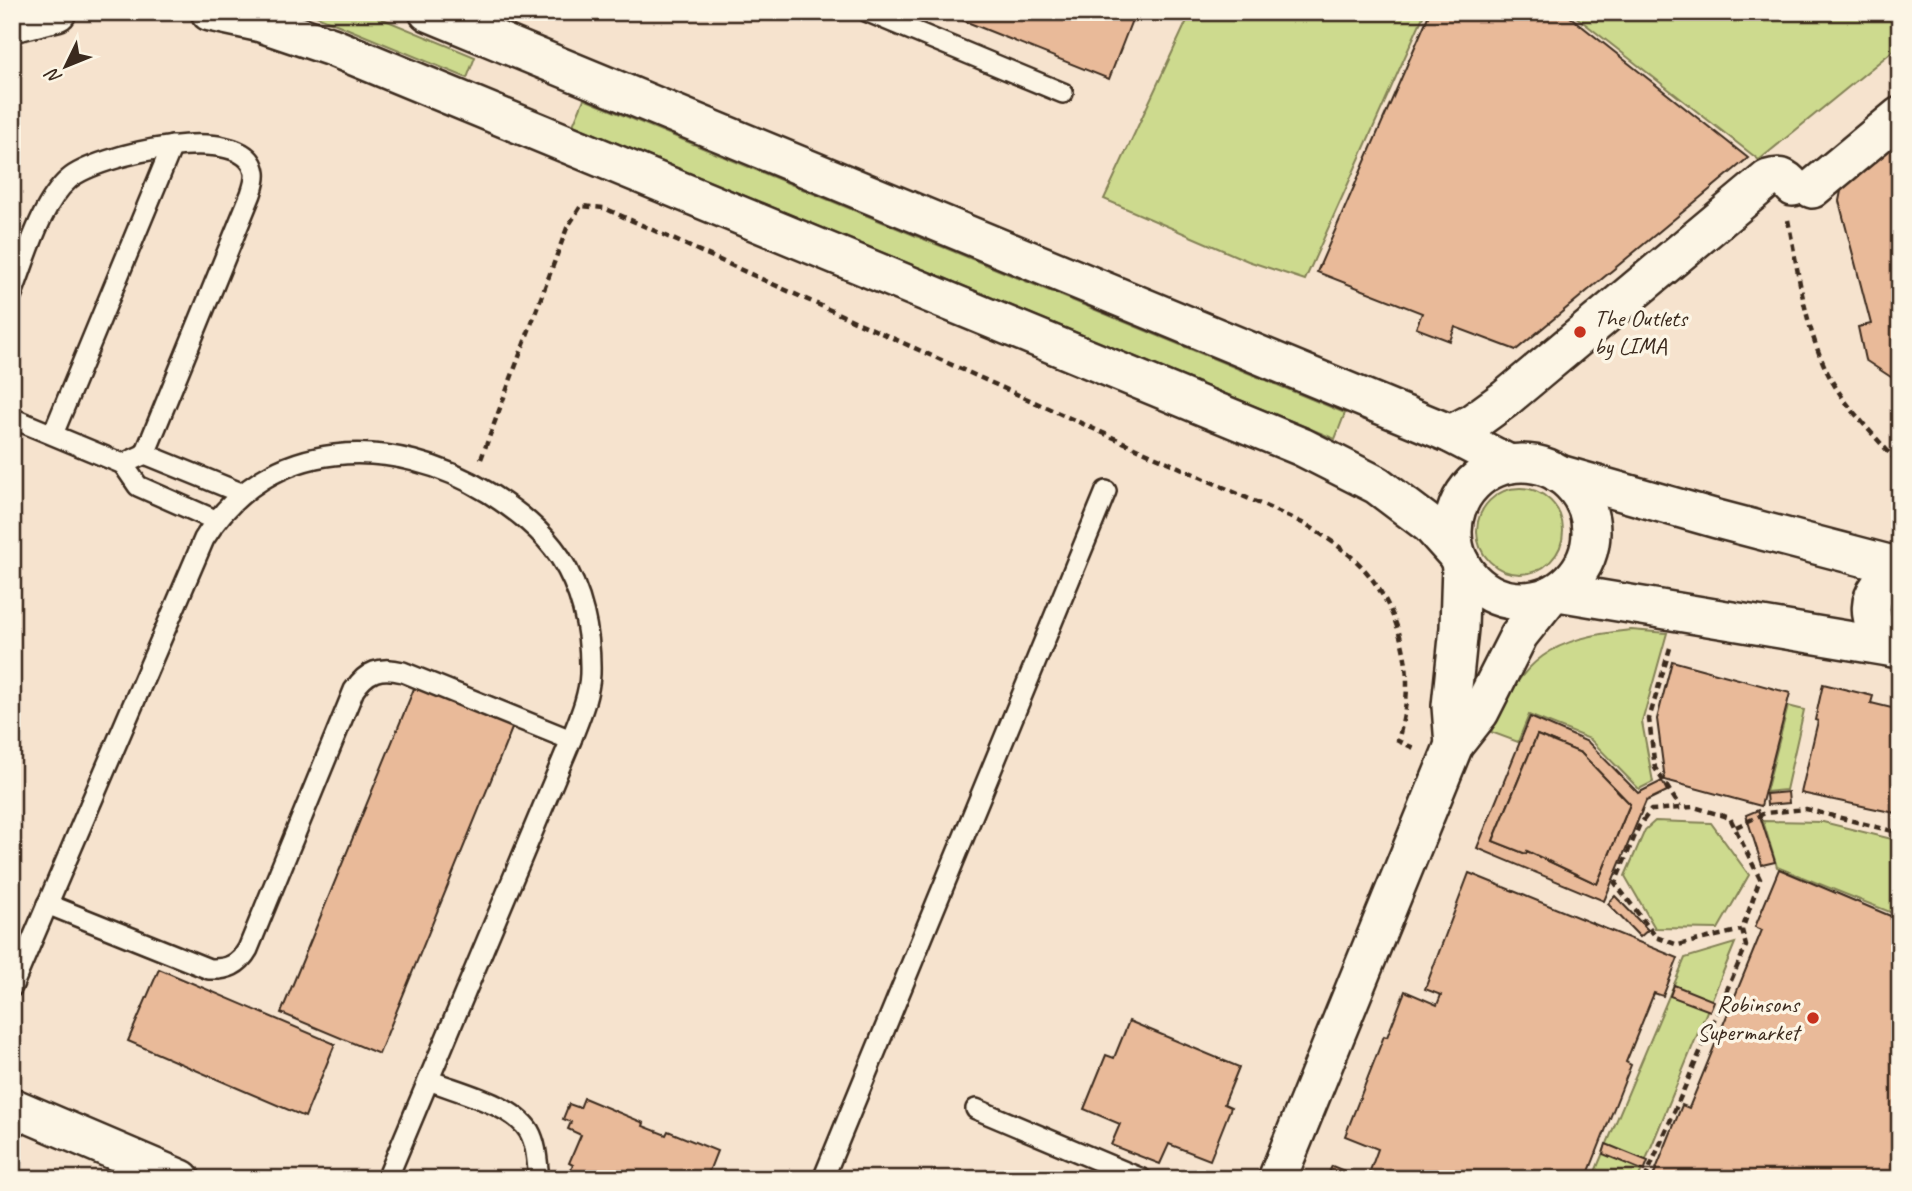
<svg xmlns="http://www.w3.org/2000/svg" width="1912" height="1191" viewBox="0 0 1912 1191" font-family="Caveat,sans-serif">
  <style>
    .built { fill: #f6e3ce }
    .green { fill: #cdda8e; stroke: #848256; stroke-width: 2 }
    .building { fill: #e9ba99; stroke: #3b2a1e; stroke-width: 2; fill-rule: evenodd }
    .lines { fill: none; stroke-linecap: round; stroke-linejoin: round }
    .lane-casing { stroke: #3b2a1e; stroke-width: 24 }
    .street-casing { stroke: #3b2a1e; stroke-width: 42 }
    .path { stroke: #3b2a1e; stroke-width: 4.5; stroke-dasharray: 7 5; stroke-linecap: butt }
    .lane { stroke: #fcf5e5; stroke-width: 19 }
    .street { stroke: #fcf5e5; stroke-width: 37 }
    .poi-dot { fill: #c8321e; stroke: #fcf5e5; stroke-width: 2.5 }
    .labels { text-anchor: middle; dominant-baseline: central; stroke-width: 7; stroke-linejoin: round; paint-order: stroke }
    .poi-label { font-size: 24px; fill: #3b2a1e; stroke: #fcf5e5; text-anchor: start }
  </style>
  <rect width="100%" height="100%" fill="#fcf5e5"/>
  <filter id="ink" filterUnits="userSpaceOnUse"><feTurbulence type="fractalNoise" baseFrequency=".0143" numOctaves="2"/><feDisplacementMap in="SourceGraphic" scale="14" xChannelSelector="R" yChannelSelector="G"/><feConvolveMatrix kernelMatrix="1 2 1 2 8 2 1 2 1" color-interpolation-filters="sRGB"/></filter>
  <g filter="url(#ink)">
    <rect class="built" x="12" y="12" width="1888" height="1167"/>
    <g class="green">
      <polygon points="307,12 366,12 475,57 467,78"/>
      <polygon points="1191,12 1425,12 1305,280 1248,261 1104,199"/>
      <polygon points="1570,12 1889,12 1900,25 1900,45 1759,160"/>
      <polygon points="584,99 1345,413 1335,439 573,125"/>
      <circle cx="1520" cy="531" r="43"/>
      <path d="M1631 630 1667 633 1642 722 1653 782 1639 789 1590 739 1529 715 1518 742 1491 732C1522 658 1551 638 1631 630Z"/>
      <polygon points="1788,706 1804,710 1786,790 1766,792"/>
      <polygon points="1655,821 1711,823 1749,875 1718,929 1655,928 1625,876 1645,830"/>
      <polygon points="1763,821 1823,822 1900,841 1900,906 1895,914 1777,867"/>
      <polygon points="1735,943 1638,1179 1592,1179 1685,958"/>
    </g>
    <g class="building">
      <polygon points="942,12 1135,12 1109,79"/>
      <polygon points="1430,12 1564,12 1748,158 1516,350 1455,327 1450,341 1416,328 1422,313 1317,272"/>
      <polygon points="1900,137 1900,383 1865,360 1858,327 1871,324 1839,201 1841,191 1846,184"/>
      <polygon points="1672,661 1790,693 1761,806 1665,780 1657,719"/>
      <polygon points="1823,684 1873,696 1871,703 1900,710 1900,814 1801,793 1818,721 1815,720"/>
      <polygon points="415,686 513,726 379,1054 281,1013"/>
      <path d="M1530 717 1588 742 1638 793 1662 781 1667 791 1646 801 1604 901 1477 848ZM1537 735 1581 753 1630 804 1597 884 1527 851 1526 854 1493 841Z"/>
      <polygon points="1537,735 1581,753 1630,804 1597,884 1527,851 1526,854 1493,841"/>
      <polygon points="1788,792 1789,803 1767,805 1766,794"/>
      <polygon points="1758,810 1775,862 1762,865 1746,815"/>
      <polygon points="1779,869 1900,920 1900,1179 1652,1179 1682,1105 1689,1108 1762,930 1755,927"/>
      <polygon points="1469,873 1678,958 1663,996 1654,993 1626,1062 1631,1065 1586,1179 1367,1179 1378,1149 1345,1136 1384,1036 1387,1037 1405,991 1437,1005 1441,995 1425,989"/>
      <polygon points="1615,896 1648,930 1640,937 1608,904"/>
      <polygon points="159,969 335,1044 305,1117 128,1041"/>
      <polygon points="1674,985 1714,1001 1710,1011 1670,996"/>
      <polygon points="1129,1021 1239,1067 1224,1104 1231,1107 1210,1160 1169,1144 1160,1164 1111,1145 1120,1124 1084,1109 1106,1055 1114,1058"/>
      <polygon points="584,1098 644,1123 643,1126 666,1135 668,1131 717,1151 706,1179 567,1179 573,1165 569,1163 581,1135 568,1129 571,1122 563,1119 569,1104 580,1108"/>
      <polygon points="1606,1144 1648,1161 1644,1171 1603,1154"/>
      <polygon points="1332,1166 1364,1179 1326,1179"/>
    </g>
    <g class="lines">
      <g class="lane-casing">
        <g id="lane">
          <polyline points="868,12 1063,93"/>
          <path d="M12 294C26 259 40 204 69 179 96 155 248 119 255 173 256 180 253 188 251 194L145 454"/>
          <polyline points="12,418 123,464"/>
          <polyline points="53,434 172,146"/>
          <polyline points="215,520 138,486 123,464 145,454 241,493"/>
          <path d="M47 904 209 969C227 970 239 965 248 949L354 690C367 671 380 666 403 672L571 740"/>
          <path d="M12 987 204 539C268 435 394 434 489 493 517 511 542 530 560 557 582 591 591 633 590 674 589 697 579 719 571 740L387 1179"/>
          <path d="M429 1080C458 1092 512 1104 529 1131 537 1145 537 1163 539 1179"/>
          <polyline points="976,1109 1142,1179"/>
          <polyline points="823,1179 1106,491"/>
        </g>
      </g>
      <g class="street-casing">
        <g id="street">
          <polyline points="210,12 261,23 332,47 1302,447 1377,485 1430,525 1455,553"/>
          <polyline points="428,12 1451,434 1509,464"/>
          <polyline points="12,20 21,21 57,12"/>
          <polyline points="1812,189 1900,116"/>
          <path d="M1451 434 1472 423 1505 399 1768 179C1780 175 1785 177 1793 187"/>
          <circle cx="1522" cy="532" r="69"/>
          <polyline points="1559,474 1717,519 1900,567"/>
          <polyline points="1558,592 1900,649"/>
          <path d="M1893 648C1864 625 1862 588 1900 572"/>
          <polyline points="1454,745 1451,706 1459,628 1461,564"/>
          <polyline points="12,1107 181,1179"/>
          <polyline points="1277,1179 1454,745 1480,712 1519,635 1551,595"/>
        </g>
      </g>
      <g class="path">
        <path d="M1788 220C1799 274 1805 333 1832 381 1850 412 1877 438 1900 465"/>
        <path d="M481 459 567 228 581 206 604 208 1307 525C1321 534 1335 543 1347 553 1384 582 1407 636 1407 683 1407 703 1403 722 1398 741L1414 748"/>
        <polyline points="1670,648 1649,719 1655,768 1680,807"/>
        <polyline points="1736,827 1765,813 1806,809 1900,833"/>
        <polyline points="1645,1179 1746,946 1742,930 1760,879 1730,818 1694,807 1651,810 1639,826 1615,883 1656,937 1678,945 1742,930"/>
      </g>
      <use href="#lane" class="lane"/>
      <use href="#street" class="street"/>
    </g>
  </g>
  <g class="poi-dot">
    <circle cx="1580" cy="332" r="7"/>
    <circle cx="1813" cy="1018" r="7"/>
  </g>
  <g class="labels">
    <g class="poi-label">
      <text x="1594" y="318">The Outlets<tspan x="1594" dy="28">by LIMA</tspan></text>
      <text x="1799" y="1004" text-anchor="end">Robinsons<tspan x="1799" dy="28">Supermarket</tspan></text>
    </g>
  </g>
  <rect width="1912" height="1191" fill="none" stroke="#fcf5e5" stroke-width="42"/>
  <rect x="21" y="21" width="1870" height="1149" fill="none" stroke="#3b2a1e" stroke-width="2.5" filter="url(#ink)"/>
  <g transform="translate(66 66) rotate(227)" stroke="#fcf5e5" stroke-width="5" paint-order="stroke">
  <path d="M0-5L12 26L0 18L-12 26Z" fill="#3b2a1e"/>
  <text y="-10" font-size="19" font-weight="bold" text-anchor="middle" fill="#3b2a1e">N</text>
  </g>
</svg>
